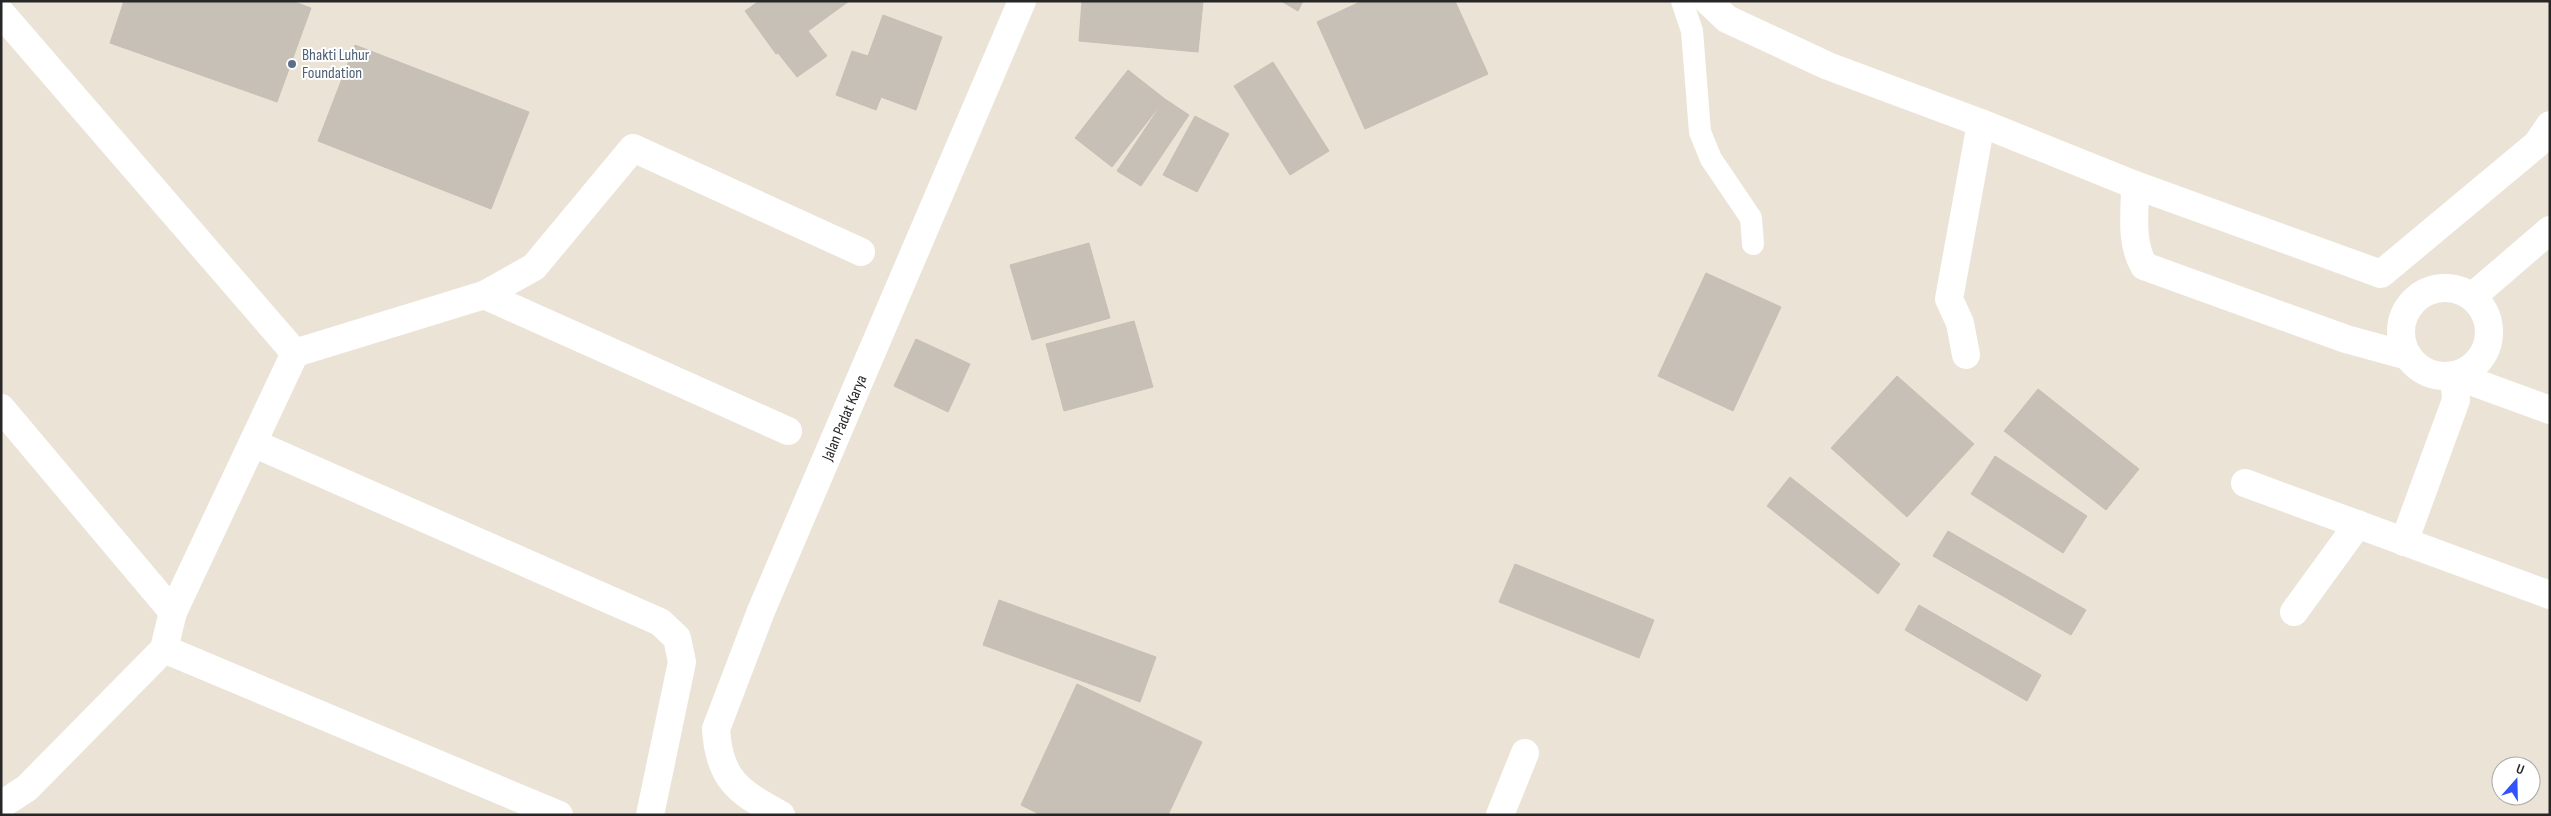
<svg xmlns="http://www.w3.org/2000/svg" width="2551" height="816" viewBox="0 0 2551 816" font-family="'Sofia Sans Condensed',sans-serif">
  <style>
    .building { fill: #c6c0b7; stroke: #c7bfb1 }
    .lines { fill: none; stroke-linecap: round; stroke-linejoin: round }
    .service { stroke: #fff; stroke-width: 22 }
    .minor { stroke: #fff; stroke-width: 28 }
    .service-dot { fill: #5c6f8a; stroke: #fff; stroke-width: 2 }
    .labels { text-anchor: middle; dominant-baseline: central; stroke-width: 4; stroke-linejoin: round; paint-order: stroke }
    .service-label { font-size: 16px; fill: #4e5e75; stroke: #fff; text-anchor: start }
    .street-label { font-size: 16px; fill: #272727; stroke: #fff }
  </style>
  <rect width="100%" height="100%" fill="#ece3d7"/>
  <g class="building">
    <polygon points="124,1 292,1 311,8 277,102 110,43"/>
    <polygon points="759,1 849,1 808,31 827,56 797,77 778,53 776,54 745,11"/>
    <polygon points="1082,1 1203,1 1198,52 1079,41"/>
    <polygon points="1281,1 1303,1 1298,11"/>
    <polygon points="1362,1 1455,1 1488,74 1365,129 1317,22"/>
    <polygon points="883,15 942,37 916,110 881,97 876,110 836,95 852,51 868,56"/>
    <polygon points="355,45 529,112 491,209 318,141"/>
    <polygon points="1273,62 1329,151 1290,175 1234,86"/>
    <polygon points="1128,70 1165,99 1112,167 1075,138"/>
    <polygon points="1165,99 1189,115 1141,186 1117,171"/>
    <polygon points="1195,116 1229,134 1197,192 1163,175"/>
    <polygon points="1089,243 1110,318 1032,340 1010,265"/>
    <polygon points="1706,273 1781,307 1733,411 1658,376"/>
    <polygon points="1134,321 1153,387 1064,411 1046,344"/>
    <polygon points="916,339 970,364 948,412 894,386"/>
    <polygon points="1897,376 1974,444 1907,517 1831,448"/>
    <polygon points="2038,389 2139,469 2106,510 2004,431"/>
    <polygon points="1995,456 2087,516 2063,553 1971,494"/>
    <polygon points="1790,477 1900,564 1878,594 1767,506"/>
    <polygon points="1948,531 2086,610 2071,635 1933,556"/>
    <polygon points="1515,564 1654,620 1639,658 1499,602"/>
    <polygon points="999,600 1156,657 1140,702 983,645"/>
    <polygon points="1919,605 2041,675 2027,701 1905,630"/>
    <polygon points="1077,684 1202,742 1168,815 1041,815 1021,805"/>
  </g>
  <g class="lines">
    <polyline class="service" points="1682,1 1692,31 1700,132 1711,159 1751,218 1753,244"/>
    <g class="minor">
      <polyline points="1708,1 1727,19 1828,66 1981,123 2135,185 2381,274 2537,144 2550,125"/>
      <polyline points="1,13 295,353"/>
      <path d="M2135 185C2135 212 2130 242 2144 266L2346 339 2408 356"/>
      <circle cx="2445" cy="332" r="44"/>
      <polyline points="484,295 788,431"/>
      <polyline points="2473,296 2550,230"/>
      <polyline points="1966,355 1960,323 1949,299 1981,123"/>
      <polyline points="1,408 173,612"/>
      <polyline points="253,443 660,622 677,638 682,662 650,815"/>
      <polyline points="2245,483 2550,595"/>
      <polyline points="2404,542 2456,400 2454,375 2550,410"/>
      <polyline points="2294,612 2358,524"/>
      <polyline points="164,649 559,815"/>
      <polyline points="1,805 27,788 164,649 173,612 295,353 484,295 534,267 633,148 861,252"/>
      <path d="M781 815C739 792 719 780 716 729L761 611 1022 1"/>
      <polyline points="1500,815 1525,753"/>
    </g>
  </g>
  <circle class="service-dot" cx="292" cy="64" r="5"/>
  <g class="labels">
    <g class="service-label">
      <text x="302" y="55">Bhakti Luhur<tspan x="302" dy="18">Foundation</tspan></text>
    </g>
    <g class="street-label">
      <text transform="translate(845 418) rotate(-67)">Jalan Padat Karya</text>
    </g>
  </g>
  <rect width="2551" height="816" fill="none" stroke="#272727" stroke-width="5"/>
  <g transform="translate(2516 781) rotate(20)"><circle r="24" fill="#ffffff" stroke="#a9a9a9"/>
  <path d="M0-4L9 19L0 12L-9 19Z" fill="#3053ff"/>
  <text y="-8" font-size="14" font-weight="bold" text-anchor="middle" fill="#272727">U</text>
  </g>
</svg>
